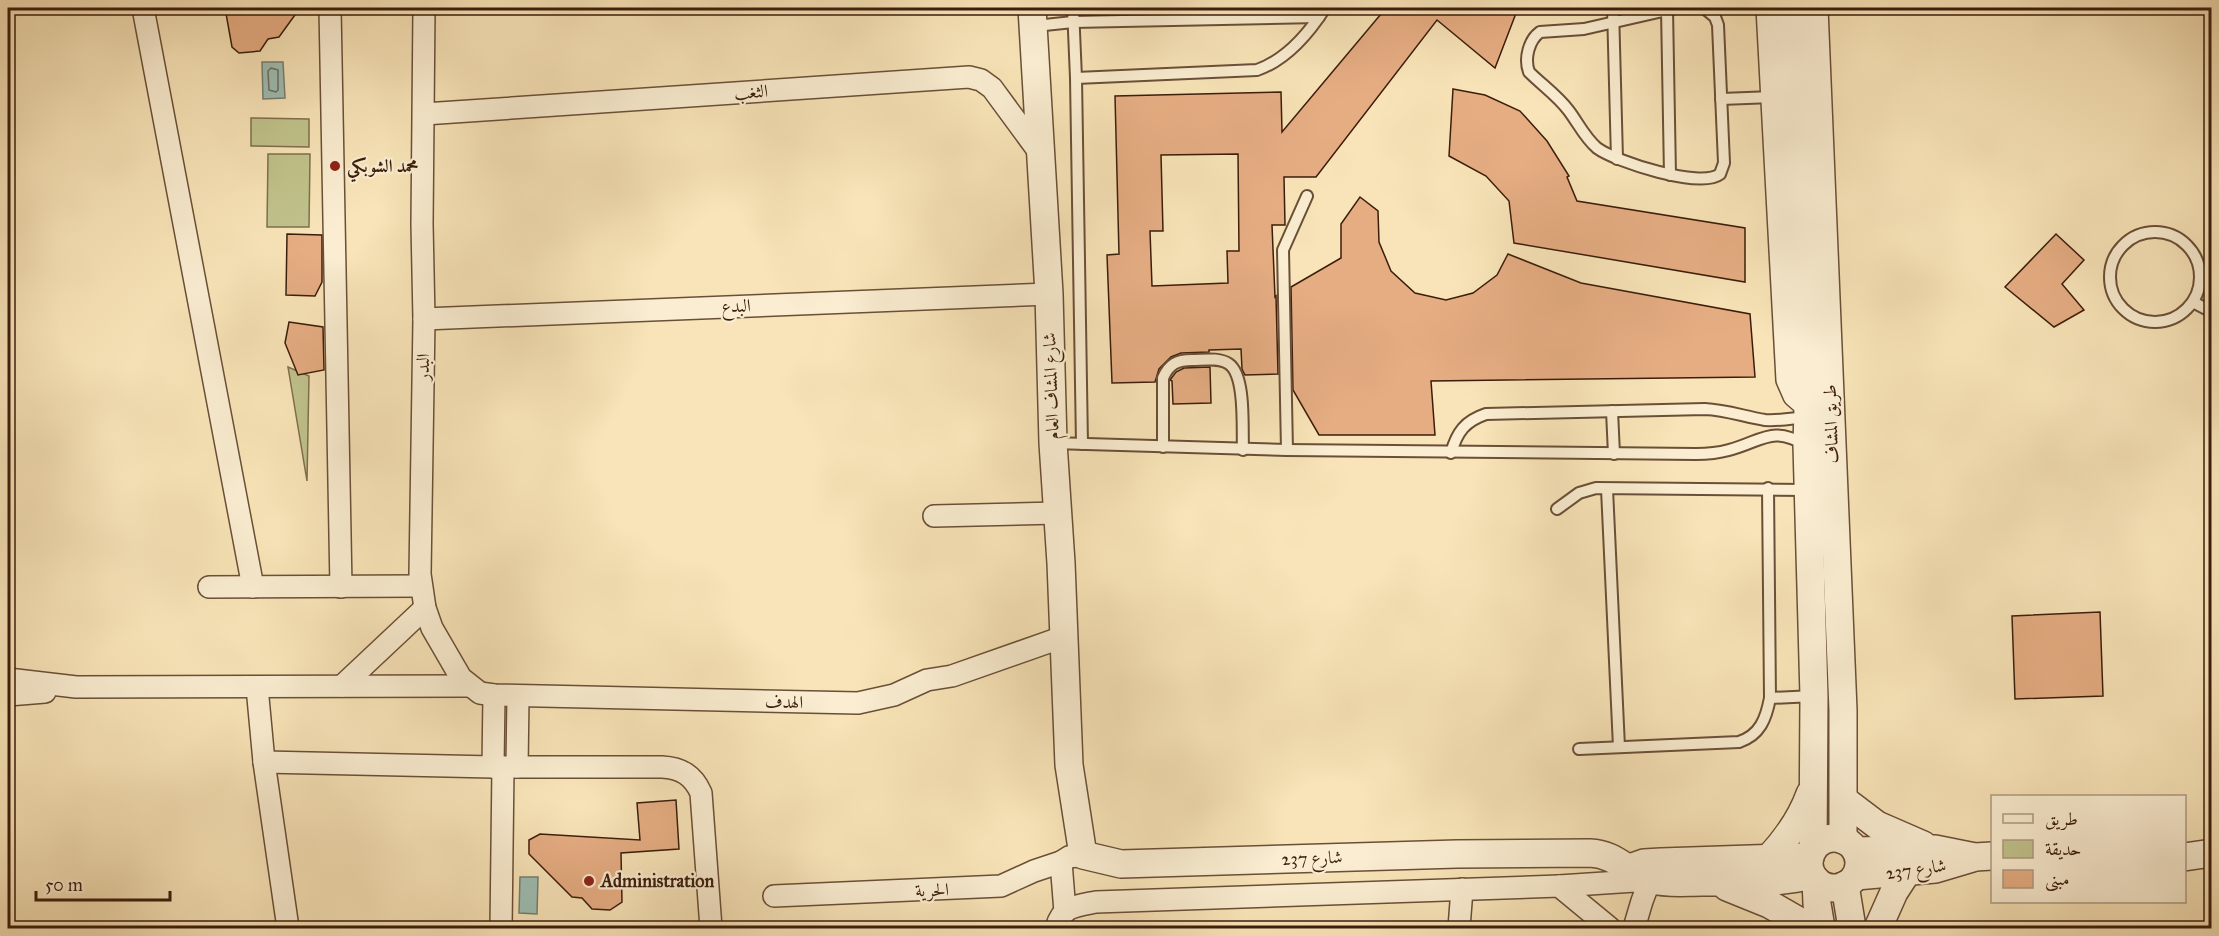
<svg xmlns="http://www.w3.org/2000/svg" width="2219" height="936" viewBox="0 0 2219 936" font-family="'IM FELL Great Primer',Amiri,serif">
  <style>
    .green { fill: #c1c38c; stroke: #7e704c; stroke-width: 1.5 }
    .water { fill: #9ebeb4; stroke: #767e71; stroke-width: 1.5 }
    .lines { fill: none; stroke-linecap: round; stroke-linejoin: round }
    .shore { stroke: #6c6e60; stroke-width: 1.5 }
    .building { fill: #e6ad83; stroke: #3b1d0c; stroke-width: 1.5; fill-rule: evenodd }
    .service-casing { stroke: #6a4f37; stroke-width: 14 }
    .minor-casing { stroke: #6a4f37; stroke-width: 24 }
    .tertiary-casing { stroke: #6a4f37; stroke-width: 30 }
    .service { stroke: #faedd1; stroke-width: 10 }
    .minor { stroke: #faedd1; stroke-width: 21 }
    .tertiary { stroke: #faedd1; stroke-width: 27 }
    .poi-dot { fill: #8f2418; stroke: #faedd1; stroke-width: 2 }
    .labels { text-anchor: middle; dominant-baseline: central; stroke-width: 4.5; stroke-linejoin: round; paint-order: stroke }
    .street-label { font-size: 18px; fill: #3b1d0c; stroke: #faedd1 }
    .poi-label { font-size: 18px; font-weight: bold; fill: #3b1d0c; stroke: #faedd1; text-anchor: start }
  </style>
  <rect width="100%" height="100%" fill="#f8e4b8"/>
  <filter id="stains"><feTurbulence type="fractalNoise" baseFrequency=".00333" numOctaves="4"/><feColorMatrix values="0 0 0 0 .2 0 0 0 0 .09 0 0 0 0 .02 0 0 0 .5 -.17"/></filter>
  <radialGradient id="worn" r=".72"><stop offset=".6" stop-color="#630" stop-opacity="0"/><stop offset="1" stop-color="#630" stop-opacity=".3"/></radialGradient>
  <g class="green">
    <polygon points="251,118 309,119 309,147 251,146"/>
    <polygon points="268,154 310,154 309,227 267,227"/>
    <polygon points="288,367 309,376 307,481"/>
  </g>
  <g class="water">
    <polygon points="262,62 283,62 285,98 263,99"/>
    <polygon points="520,877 538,877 537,914 519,913"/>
  </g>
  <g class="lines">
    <polygon class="shore" points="271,68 278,70 278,90 276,92 269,90 268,71"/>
  </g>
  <g class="building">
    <polygon points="225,8 300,8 279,37 268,39 260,51 239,53 232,47"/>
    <path d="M1386 8H1518L1495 68 1437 20 1316 177H1284L1285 225H1272L1275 297 1276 296 1278 374 1245 375 1242 369 1241 349 1209 350V352L1181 353 1171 357 1159 369 1155 382 1112 383 1107 255 1119 254 1115 96 1281 92 1282 132ZM1238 154 1239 251H1227L1228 283 1152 286 1150 231H1163L1161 155Z"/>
    <polygon points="1453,89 1485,95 1520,111 1547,141 1569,176 1567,177 1577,201 1745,228 1745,282 1514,243 1509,201 1486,176 1449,156"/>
    <polygon points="1360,197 1378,211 1379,242 1391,271 1415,293 1446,300 1473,293 1497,275 1508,254 1581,283 1750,314 1755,377 1431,381 1435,435 1319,435 1293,390 1291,287 1341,258 1341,224"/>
    <polygon points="287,234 322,235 322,282 315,296 286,295"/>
    <polygon points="2056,234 2084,260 2062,284 2084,310 2054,327 2005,287"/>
    <polygon points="289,322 323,327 324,370 298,375 285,343"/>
    <polygon points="1210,367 1211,403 1173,404 1172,381 1170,380 1176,372 1184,368"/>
    <polygon points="2100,612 2103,696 2015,699 2012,616"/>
    <polygon points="676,800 679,849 621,853 622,902 610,910 592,909 582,898 572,897 529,854 529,840 540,834 640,840 637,803"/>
  </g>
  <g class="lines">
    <g class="service-casing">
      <g id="service">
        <polyline points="1073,8 1076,78 1082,444"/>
        <polyline points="1613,8 1617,159"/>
        <path d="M1676 8 1584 29 1540 32C1529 40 1524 58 1529 72 1542 85 1558 96 1569 111 1578 123 1585 138 1597 148 1616 162 1701 189 1720 174L1724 163 1718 25 1715 17 1704 8"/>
        <polyline points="1667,9 1670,175"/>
        <polyline points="1035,26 1073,22 1319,17"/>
        <path d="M1076 78 1257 70C1286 60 1309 33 1325 8"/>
        <polyline points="1721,99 1773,97"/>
        <circle cx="2155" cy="277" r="45"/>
        <polyline points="2193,302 2212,312"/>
        <polyline points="1612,411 1614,454"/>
        <path d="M1053 443 1287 450 1696 454C1707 454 1718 453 1729 450 1763 441 1771 425 1806 445"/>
        <path d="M1163 447V378C1169 364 1177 360 1192 360 1203 360 1219 357 1229 364 1246 376 1242 429 1243 450"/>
        <polyline points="1287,450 1283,250 1307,196"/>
        <path d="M1451 453C1457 432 1465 421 1486 414L1705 409C1727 410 1745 417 1765 420 1780 421 1793 418 1807 417"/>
        <polyline points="1607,489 1619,747"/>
        <polyline points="1557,509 1579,493 1596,488 1808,490"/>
        <polyline points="1770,698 1814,696"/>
        <path d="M1579 749 1739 742C1760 735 1766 719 1770 698L1768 488"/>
      </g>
    </g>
    <g class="minor-casing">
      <g id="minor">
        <polyline points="143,8 253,587"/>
        <polyline points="330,8 341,587"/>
        <polyline points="424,8 422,224 424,319 420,574 425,608 432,628 461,678 480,693 494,695 858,703 894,695 927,680 952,676 1063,637"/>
        <polyline points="1767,8 1787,380 1794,396 1808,408"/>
        <polyline points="424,114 969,77 981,80 992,88 1042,156"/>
        <polyline points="424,319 1049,294"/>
        <polyline points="934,516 1057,513"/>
        <polyline points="209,587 421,586"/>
        <polyline points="8,679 76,687 468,686"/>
        <polyline points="342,686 425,608"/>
        <polyline points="257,687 264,762 288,928"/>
        <polyline points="8,695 45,692"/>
        <path d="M264 762 493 767H662C681 768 693 775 701 793L711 928"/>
        <polyline points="493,767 494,695"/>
        <polyline points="517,767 518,697"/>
        <polyline points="1061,862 1065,912"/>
        <polyline points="1559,886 1650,880 1642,901 1634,928"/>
        <polyline points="774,896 1001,886 1034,871 1061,862 1069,857 1083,855"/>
        <polyline points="501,928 503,767"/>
        <path d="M1056 928C1062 906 1075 906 1096 902L1559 886 1610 928"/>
        <polyline points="1459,928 1462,889"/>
      </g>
    </g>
    <g class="tertiary-casing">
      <g id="tertiary">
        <path d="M1032 8 1049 294 1053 443 1061 563 1069 765 1083 855 1121 864 1457 854 1590 853C1617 854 1628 874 1652 880 1668 884 1686 882 1702 882 1739 882 1776 884 1812 875"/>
        <polyline points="1788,8 1794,93 1808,408 1807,445 1814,696 1813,850"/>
        <polyline points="1814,8 1843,710 1843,840"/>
        <polyline points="1844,800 1877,825 1923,845"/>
        <circle cx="1834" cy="863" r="25"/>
        <polyline points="1856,851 1935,849 1975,857 1992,856"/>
        <polyline points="2184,857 2212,853"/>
        <path d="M1768 859C1786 840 1801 819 1810 794"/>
        <polyline points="1630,868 1644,863 1661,862 1810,857"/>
        <polyline points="1856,876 1935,869 1972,858"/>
        <polyline points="1816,880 1817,904 1821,928"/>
        <polyline points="1845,885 1852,928"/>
        <polyline points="1727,887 1769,904 1811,928"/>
        <polyline points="1878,928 1894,892 1907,872"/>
      </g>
    </g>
    <use href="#service" class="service"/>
    <use href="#minor" class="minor"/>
    <use href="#tertiary" class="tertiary"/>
  </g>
  <g class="poi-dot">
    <circle cx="335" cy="166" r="6"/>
    <circle cx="589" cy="881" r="6"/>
  </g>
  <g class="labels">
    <g class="street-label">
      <text transform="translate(751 92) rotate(-4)">الثغب</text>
      <text transform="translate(736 306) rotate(-2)">البدع</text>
      <text transform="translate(423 367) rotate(-89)">البدر</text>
      <text transform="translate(1051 386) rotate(-92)">شارع المشاف العام</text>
      <text transform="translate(1831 424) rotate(-92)">طريق المشاف</text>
      <text transform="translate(784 702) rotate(1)">الهدف</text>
      <text transform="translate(1312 858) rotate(-2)">شارع 237</text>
      <text transform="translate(1916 869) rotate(-8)">شارع 237</text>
      <text transform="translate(932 890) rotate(-2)">الحرية</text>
    </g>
    <g class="poi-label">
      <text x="347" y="166">محمد الشوبكي</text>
      <text x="601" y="881">Administration</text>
    </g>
  </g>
  <rect width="2219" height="936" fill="none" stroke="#f8e4b8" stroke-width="30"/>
  <rect x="9" y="9" width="2201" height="918" fill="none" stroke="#3b1d0c" stroke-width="3"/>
  <rect x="15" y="15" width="2189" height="906" fill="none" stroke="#3b1d0c" stroke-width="1.5"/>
  <rect x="1991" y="795" width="195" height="108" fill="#faedd1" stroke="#ae9a82" stroke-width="1.5"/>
  <rect x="2003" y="814" width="30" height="9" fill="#faedd1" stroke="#ae9a82" stroke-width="1.5"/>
  <text x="2045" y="825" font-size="18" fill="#3b1d0c">طريق</text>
  <rect x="2003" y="840" width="30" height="18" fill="#c1c38c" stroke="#ae9a82" stroke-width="1.5"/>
  <text x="2045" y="855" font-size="18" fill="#3b1d0c">حديقة</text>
  <rect x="2003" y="870" width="30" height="18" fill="#e6ad83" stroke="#ae9a82" stroke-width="1.5"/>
  <text x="2045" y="885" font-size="18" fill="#3b1d0c">مبنى</text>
  <path d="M36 891v9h134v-9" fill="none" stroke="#3b1d0c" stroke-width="3"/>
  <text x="45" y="891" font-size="18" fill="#3b1d0c" stroke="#faedd1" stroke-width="4.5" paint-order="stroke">50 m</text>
  <rect width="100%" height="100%" filter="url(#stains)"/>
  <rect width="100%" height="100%" fill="url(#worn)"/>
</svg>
